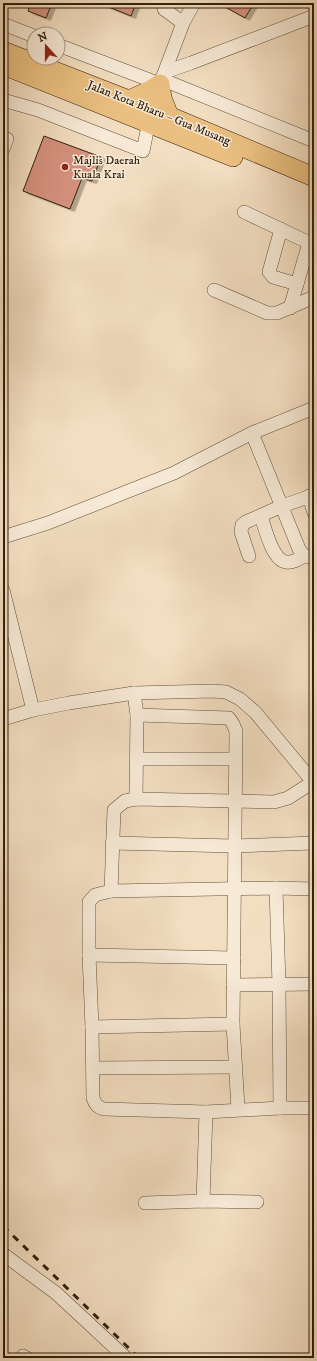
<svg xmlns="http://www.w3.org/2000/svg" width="317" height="1361" viewBox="0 0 317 1361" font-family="'IM FELL DW Pica',serif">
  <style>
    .building { fill: #d5917e; stroke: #30210c; filter: url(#shadow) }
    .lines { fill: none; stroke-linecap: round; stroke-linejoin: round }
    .minor-casing { stroke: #615039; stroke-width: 14 }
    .highway-casing { stroke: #30210c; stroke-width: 20 }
    .minor { stroke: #f7ead7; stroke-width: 13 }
    .highway { stroke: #eabf80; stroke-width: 19 }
    .rail { stroke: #30210c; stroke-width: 3; stroke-dasharray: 7 7; stroke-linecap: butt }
    .poi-dot { fill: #8f2418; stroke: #f7ead7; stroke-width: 1.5 }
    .labels { text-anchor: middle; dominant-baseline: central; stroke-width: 3; stroke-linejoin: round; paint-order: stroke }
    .street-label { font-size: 12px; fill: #30210c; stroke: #f7ead7 }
    .poi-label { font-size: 12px; fill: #30210c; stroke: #f7ead7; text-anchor: start }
  </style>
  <defs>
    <filter id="shadow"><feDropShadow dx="4.5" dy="2.5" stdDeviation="0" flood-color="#0004"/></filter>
  </defs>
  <rect width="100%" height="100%" fill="#f3dec1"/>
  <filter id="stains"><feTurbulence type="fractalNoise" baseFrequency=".005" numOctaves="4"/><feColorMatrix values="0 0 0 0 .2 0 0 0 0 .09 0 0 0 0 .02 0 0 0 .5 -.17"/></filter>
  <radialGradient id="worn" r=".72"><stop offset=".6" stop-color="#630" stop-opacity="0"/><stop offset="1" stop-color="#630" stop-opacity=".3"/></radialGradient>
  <g class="building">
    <polygon points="31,3 52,3 46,18 28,11"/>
    <polygon points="99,3 136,3 131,16"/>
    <polygon points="218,3 254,3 245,18"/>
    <polygon points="44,136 101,157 92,181 82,178 70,209 23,191"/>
  </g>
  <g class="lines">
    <g class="minor-casing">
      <g id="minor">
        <polyline points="163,3 164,9 183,23"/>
        <polyline points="3,24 34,36"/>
        <polyline points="58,45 160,84"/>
        <polyline points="165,72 191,63 314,16"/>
        <polyline points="161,79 314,141"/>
        <polyline points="157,92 183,23 194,3"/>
        <polyline points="3,100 38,110 143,151 150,116"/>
        <polyline points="3,137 7,139 3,149"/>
        <polyline points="244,212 314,245"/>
        <polyline points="281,229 269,272 273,277 297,284"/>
        <polyline points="214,290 267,313 277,313 314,297"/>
        <polyline points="290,308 309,243"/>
        <polyline points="252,433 299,549 304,556 314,557"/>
        <polyline points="309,496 314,513"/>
        <path d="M261 516C265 528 272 560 286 562 293 563 299 559 304 556"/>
        <polyline points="3,537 48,523 174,473 252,433 314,408"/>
        <polyline points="249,556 241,532 242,525 246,522 282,506 314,495"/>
        <polyline points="3,590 33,710"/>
        <polyline points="134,693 137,715 136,799"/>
        <polyline points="137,715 229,718 233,724 236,731 233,1024 238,1109"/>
        <polyline points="3,719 33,710 69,703 134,693 213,691 226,692 240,699 255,712 314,783"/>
        <polyline points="137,759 235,759"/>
        <polyline points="313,782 288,798 274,802 136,799 125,801 114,810 111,891 276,888 314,889"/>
        <polyline points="112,843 234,846 314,843"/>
        <polyline points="276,888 279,985 280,1108"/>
        <path d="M111 891 95 895 89 902V955L92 1027 93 1098C95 1104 97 1107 104 1109L206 1112 280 1108H314"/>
        <polyline points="89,955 234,958"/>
        <polyline points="233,985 314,984"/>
        <polyline points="92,1027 233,1024"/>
        <polyline points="93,1068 235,1067"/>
        <polyline points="203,1201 206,1112"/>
        <polyline points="145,1203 203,1201 257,1202"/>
        <polyline points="3,1254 56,1293 126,1358"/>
        <polyline points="23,1356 27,1358"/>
      </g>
    </g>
    <g class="highway-casing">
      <g id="highway">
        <polyline points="3,51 152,109 314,177"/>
        <polyline points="3,65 233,157"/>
        <polyline points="129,100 151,90 160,84 162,98 169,116"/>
      </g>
    </g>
    <use href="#minor" class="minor"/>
    <use href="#highway" class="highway"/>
    <polyline class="rail" points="3,1226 139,1358"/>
  </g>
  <circle class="poi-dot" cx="65" cy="167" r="4"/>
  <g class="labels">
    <g class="street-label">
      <text transform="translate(159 113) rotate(22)">Jalan Kota Bharu – Gua Musang</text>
    </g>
    <g class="poi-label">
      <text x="73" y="160">Majlis Daerah<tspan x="73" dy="14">Kuala Krai</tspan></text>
    </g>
  </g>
  <rect width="317" height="1361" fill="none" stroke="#f3dec1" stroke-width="16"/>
  <rect x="4" y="4" width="309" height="1353" fill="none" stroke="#30210c" stroke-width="2"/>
  <rect x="8" y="8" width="301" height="1345" fill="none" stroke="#30210c"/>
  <g transform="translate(46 46) rotate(339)"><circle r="19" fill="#f7ead7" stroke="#a79a86"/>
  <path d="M0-3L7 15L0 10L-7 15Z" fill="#8f2418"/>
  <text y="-6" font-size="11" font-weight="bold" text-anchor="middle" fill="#30210c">N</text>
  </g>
  <rect width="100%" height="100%" filter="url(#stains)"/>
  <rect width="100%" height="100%" fill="url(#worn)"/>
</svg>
